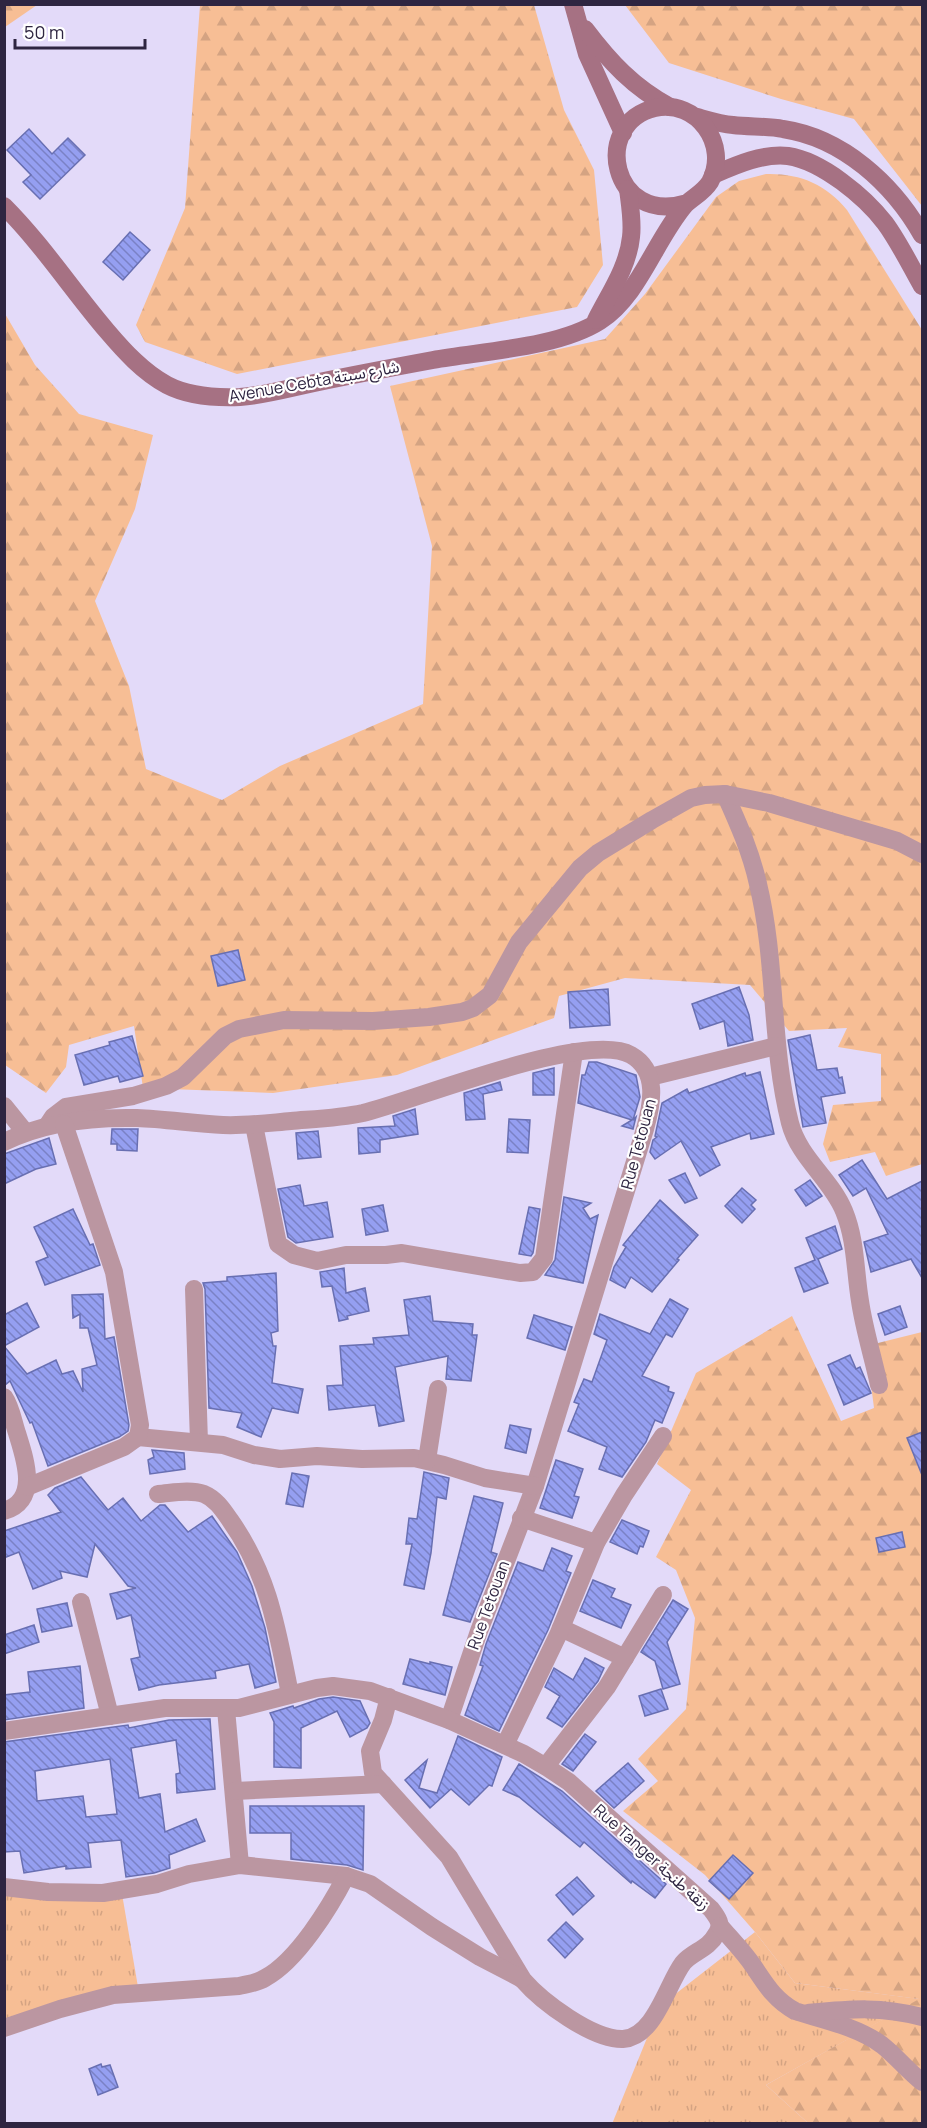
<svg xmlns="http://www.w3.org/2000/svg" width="927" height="2128" viewBox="0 0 927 2128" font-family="Manrope,'Noto Sans Arabic',sans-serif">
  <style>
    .grass { fill: url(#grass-tufts) }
    .forest { fill: url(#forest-firs) }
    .building { fill: url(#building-back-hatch); stroke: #686fb2; stroke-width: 1.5; fill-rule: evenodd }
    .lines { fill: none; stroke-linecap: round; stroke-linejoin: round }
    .street { stroke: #bb96a1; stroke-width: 18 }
    .secondary { stroke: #a67183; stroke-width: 18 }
    .labels { text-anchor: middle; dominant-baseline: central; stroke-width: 4.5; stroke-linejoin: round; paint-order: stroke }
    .street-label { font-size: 16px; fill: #2e2541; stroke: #fff }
  </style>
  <defs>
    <pattern id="grass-tufts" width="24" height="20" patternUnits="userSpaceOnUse" patternTransform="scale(1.5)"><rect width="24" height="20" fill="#f7be95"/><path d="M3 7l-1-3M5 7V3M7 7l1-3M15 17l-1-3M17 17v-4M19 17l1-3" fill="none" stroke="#d4a382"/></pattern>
    <pattern id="forest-firs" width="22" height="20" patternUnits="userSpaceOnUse" patternTransform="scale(1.5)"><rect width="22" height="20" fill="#f7be95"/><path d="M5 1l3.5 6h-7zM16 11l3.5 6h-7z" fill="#d4a382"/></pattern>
    <pattern id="building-back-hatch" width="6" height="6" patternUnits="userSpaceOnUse" patternTransform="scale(1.5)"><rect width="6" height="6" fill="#959ff1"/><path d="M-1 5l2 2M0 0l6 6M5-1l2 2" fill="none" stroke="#7a81c5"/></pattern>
  </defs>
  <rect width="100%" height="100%" fill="#e3daf9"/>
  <g class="grass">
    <polygon points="5,1894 122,1894 138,1987 5,2033"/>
    <polygon points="755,1932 795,1983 920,1999 766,2085 808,2123 612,2124 660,2006"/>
  </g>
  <g class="forest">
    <polygon points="5,4 37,4 37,5 5,27"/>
    <polygon points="200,5 534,5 564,110 594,170 603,265 577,307 237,374 145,342 136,325 185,208"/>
    <polygon points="625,5 922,5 922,206 854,119 781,99 669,63"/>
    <path d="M766 174C799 173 826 184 847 210L922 330V1164L886 1176 875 1152 830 1162 823 1144 833 1105 881 1101V1054L838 1047 847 1028 789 1031 750 985 625 978 559 996 554 1018 397 1075 273 1093 143 1088 134 1026 69 1045 66 1067 46 1093 5 1065 4 312 35 365 79 414 153 435 135 509 95 601 129 686 146 769 222 800 280 766 423 704 432 546 390 386 605 339 645 294 716 197 739 181Z"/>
    <polygon points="792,1316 841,1421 874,1408 866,1346 922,1332 922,2123 808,2123 766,2085 919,1999 795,1983 755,1932 705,1875 623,1811 658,1781 638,1759 686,1709 695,1618 676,1570 656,1557 691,1490 657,1464 696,1373"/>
  </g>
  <g class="building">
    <polygon points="29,129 52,154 68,138 85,155 40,199 23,182 31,175 7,150"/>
    <polygon points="130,232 150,250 123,280 103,262"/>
    <polygon points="238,950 245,980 218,986 211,956"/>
    <polygon points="739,987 749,1015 753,1040 728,1046 724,1021 700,1029 692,1004"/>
    <polygon points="608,989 610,1025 570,1028 568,992"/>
    <polygon points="810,1035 817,1070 837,1068 839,1078 842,1077 845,1093 821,1097 826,1123 803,1127 788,1040"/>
    <polygon points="132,1036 143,1076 120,1082 118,1076 84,1085 75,1055 110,1045 109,1042"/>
    <polygon points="589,1062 597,1062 636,1075 640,1097 633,1120 636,1117 633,1129 622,1126 632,1120 578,1103 582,1075 585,1075"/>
    <polygon points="554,1068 554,1095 533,1095 533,1073"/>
    <polygon points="760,1072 774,1134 751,1139 750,1133 711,1147 720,1165 700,1176 681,1141 655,1159 650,1152 653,1140 657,1137 655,1136 662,1103 687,1089 689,1093 745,1073 746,1076"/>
    <polygon points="500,1082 502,1090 483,1094 485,1119 466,1120 464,1093"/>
    <polygon points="415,1109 418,1134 380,1140 380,1152 359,1154 358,1128 395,1126 393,1116"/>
    <polygon points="509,1119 530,1120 528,1153 507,1152"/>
    <polygon points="112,1129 138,1129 137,1151 117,1150 117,1144 111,1144"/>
    <polygon points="318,1131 321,1157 298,1159 296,1133"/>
    <polygon points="49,1138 56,1164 36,1169 4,1184 4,1154"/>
    <polygon points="862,1160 887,1199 922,1181 922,1278 911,1259 871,1272 864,1242 888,1234 866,1188 853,1196 839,1175"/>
    <polygon points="685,1173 697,1198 685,1203 669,1180"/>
    <polygon points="810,1180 822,1196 806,1206 795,1190"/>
    <polygon points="300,1185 304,1206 327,1202 333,1237 296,1243 288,1237 278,1189"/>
    <polygon points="742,1188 756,1200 751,1205 755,1209 742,1223 725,1206"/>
    <polygon points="564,1197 591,1203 583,1208 590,1219 598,1215 583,1283 545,1275 555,1260"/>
    <polygon points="660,1200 698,1235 677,1259 679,1260 652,1292 631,1277 625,1288 610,1280 614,1267 626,1247 623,1245"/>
    <polygon points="383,1205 388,1231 366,1235 362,1209"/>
    <polygon points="529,1207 540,1209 533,1253 531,1256 519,1254"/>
    <polygon points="73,1209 90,1245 93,1244 100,1265 45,1285 36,1262 48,1257 34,1227"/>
    <polygon points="835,1226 842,1249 818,1259 828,1283 804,1292 795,1268 815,1260 806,1238"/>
    <polygon points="344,1268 346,1293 365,1288 369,1311 347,1316 348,1319 339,1321 332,1286 322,1287 320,1272"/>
    <polygon points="276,1273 278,1331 271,1333 273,1346 276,1346 272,1383 303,1389 298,1413 272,1408 261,1437 237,1427 242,1413 209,1408 205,1289 203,1283 227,1281 227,1277"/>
    <polygon points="103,1294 105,1339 114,1337 129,1425 128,1431 119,1437 48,1466 32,1422 30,1423 10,1381 4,1386 4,1346 27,1374 56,1360 62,1374 73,1371 83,1392 82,1369 97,1365 88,1328 80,1328 80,1314 73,1318 72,1295"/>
    <polygon points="430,1296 433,1321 473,1324 472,1335 477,1335 471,1381 446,1379 448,1356 395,1367 404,1421 379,1426 375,1405 329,1410 327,1386 343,1385 340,1346 374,1344 373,1338 409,1335 404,1300"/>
    <polygon points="670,1299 688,1309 672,1337 666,1334 642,1376 669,1387 668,1391 674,1393 662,1423 655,1420 646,1442 622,1477 599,1469 607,1447 568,1431 579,1404 574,1402 584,1379 592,1382 607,1340 594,1334 600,1314 650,1334"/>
    <polygon points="27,1303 39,1327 4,1346 4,1315"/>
    <polygon points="900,1306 907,1327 885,1335 878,1314"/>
    <polygon points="534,1315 572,1327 565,1350 527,1338"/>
    <polygon points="850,1355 856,1369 860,1367 871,1393 844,1405 828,1365"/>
    <polygon points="510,1425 531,1429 526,1453 505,1448"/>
    <polygon points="922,1432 922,1475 907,1438"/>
    <polygon points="152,1450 184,1453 185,1469 150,1474 148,1460 154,1457"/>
    <polygon points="556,1460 583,1469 574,1496 579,1497 572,1518 540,1508"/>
    <polygon points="424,1472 449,1478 446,1499 437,1497 431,1553 424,1589 404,1585 412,1544 406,1544 409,1518 417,1519"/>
    <polygon points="292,1473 309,1476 303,1507 286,1504"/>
    <polygon points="81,1477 108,1510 123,1498 141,1521 160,1505 165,1505 188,1532 212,1516 237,1552 252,1586 265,1628 276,1682 255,1688 249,1664 215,1671 216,1678 159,1685 139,1690 131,1659 140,1657 131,1615 117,1619 110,1594 136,1588 128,1586 95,1544 87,1577 60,1571 62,1578 33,1589 19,1552 4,1558 4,1531 61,1512 48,1495 55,1488"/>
    <polygon points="474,1496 503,1503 491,1552 497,1554 470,1622 443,1615"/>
    <polygon points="622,1520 649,1531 643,1547 640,1546 637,1554 610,1542"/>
    <polygon points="902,1532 905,1547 879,1552 876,1538"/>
    <polygon points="552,1548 572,1556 566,1571 571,1573 548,1630 499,1731 465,1715 483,1666 480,1665 486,1644 518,1562 543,1571"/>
    <polygon points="593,1580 615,1589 611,1597 631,1605 621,1628 580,1611"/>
    <polygon points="673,1600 688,1609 667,1642 680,1684 663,1689 655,1661 641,1652"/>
    <polygon points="67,1603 72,1626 42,1632 37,1609"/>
    <polygon points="34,1625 39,1642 4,1654 4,1635"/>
    <polygon points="585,1658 604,1668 598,1681 562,1727 547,1718 560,1696 545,1687 554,1668 573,1680"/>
    <polygon points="410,1659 430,1664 430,1662 452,1667 445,1695 403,1684"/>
    <polygon points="80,1666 84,1708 4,1720 4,1695 30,1692 28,1672"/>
    <polygon points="661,1689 668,1709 645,1716 639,1696"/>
    <polygon points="333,1697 360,1701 370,1723 367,1728 350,1737 337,1711 301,1728 301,1768 274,1767 274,1722 270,1713 293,1706 294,1708 319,1699"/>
    <path d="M210 1719 215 1789 177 1793 176 1774 180 1773 176 1740 131 1748 139 1798 160 1794 165 1832 196 1819 205 1841 169 1855 170 1868 154 1873 126 1877 121 1840 88 1843 91 1867 66 1869V1866L24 1873 20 1851 4 1852V1742L128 1725 129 1728 169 1720ZM110 1759 117 1814 86 1817 83 1796 37 1801 35 1771Z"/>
    <polygon points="585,1734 596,1742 573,1771 562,1764"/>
    <polygon points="458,1736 502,1757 492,1786 489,1785 469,1805 451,1789 430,1808 405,1780 427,1760 419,1788 437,1793"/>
    <polygon points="628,1763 644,1781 614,1808 596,1791"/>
    <polygon points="519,1764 562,1791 666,1884 655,1898 632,1881 631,1883 584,1842 580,1847 519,1797 503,1790"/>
    <polygon points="250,1806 364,1806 363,1870 347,1865 291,1859 291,1833 250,1833"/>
    <polygon points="733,1855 753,1873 729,1899 709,1881"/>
    <polygon points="577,1877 594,1896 573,1915 556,1895"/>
    <polygon points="566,1922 583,1939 565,1958 548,1940"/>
    <polygon points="101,2064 102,2067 110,2065 118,2087 98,2095 89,2069"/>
  </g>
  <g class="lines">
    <g class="street">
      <path d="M725 794C738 823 751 852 758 884 777 962 770 1044 790 1123 799 1158 831 1179 844 1211 856 1240 855 1271 860 1301 864 1329 873 1357 879 1385"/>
      <polyline points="650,1077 776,1046"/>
      <polyline points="4,1106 25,1132"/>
      <polyline points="254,1125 278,1244 294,1255 317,1261 346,1255 386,1255 402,1253 520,1273 533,1272 544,1258 574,1052"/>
      <polyline points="47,1126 53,1117 66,1107 133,1096 166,1086 183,1077 225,1036 239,1029 284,1020 373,1021 429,1017 462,1012 473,1008 490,995 519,942 580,868 598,853 652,820 691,798 705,795 725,794 769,803 897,841 922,854"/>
      <path d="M4 1142C44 1122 93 1117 137 1118 166 1119 195 1124 223 1125 246 1126 268 1123 291 1121 315 1119 340 1118 363 1113 417 1100 586 1030 631 1055 659 1071 652 1104 645 1129L535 1486 479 1631 449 1720"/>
      <polyline points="194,1289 199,1442"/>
      <path d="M4 1397C11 1407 13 1421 17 1433 25 1459 40 1500 4 1511"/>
      <polyline points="138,1437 223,1445 254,1455 280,1459 317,1456 362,1459 414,1458 444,1465 485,1478 535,1486"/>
      <polyline points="427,1460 438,1389"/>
      <polyline points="27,1487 124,1447 138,1437 140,1425 114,1272 64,1124"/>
      <path d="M158 1494C172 1493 190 1489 204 1494 216 1499 223 1510 230 1520 269 1575 277 1629 290 1694"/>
      <polyline points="521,1518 596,1543"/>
      <polyline points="81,1602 110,1716"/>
      <polyline points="561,1628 625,1658"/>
      <polyline points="226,1709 240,1865"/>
      <path d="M4 1731 165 1708H239L317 1688 333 1686 370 1691 449 1720 524 1754 548 1768 569 1782 711 1909C717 1917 723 1924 717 1933 708 1950 693 1951 683 1963 667 1984 655 2037 623 2039 593 2040 542 2002 523 1980L449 1857 373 1773 370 1751 383 1720 389 1697"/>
      <polyline points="505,1745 558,1635 596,1543 624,1495 663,1436"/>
      <polyline points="546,1766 607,1687 663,1595"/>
      <polyline points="235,1791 383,1784"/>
      <polyline points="4,1887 48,1892 103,1893 157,1884 189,1874 240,1865 346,1876 370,1884 432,1927 480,1957 522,1979"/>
      <path d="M720 1926C731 1939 744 1952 754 1967 766 1985 775 2000 795 2011 824 2020 858 2027 882 2045 896 2056 908 2071 922 2082"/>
      <path d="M808 2013C851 2009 881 2006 922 2017"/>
      <path d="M4 2028 60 2009 113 1995 239 1986C248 1984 257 1983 265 1978 297 1961 330 1907 346 1876"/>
    </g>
    <g class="secondary">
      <polyline points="573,4 587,54 623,133"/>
      <path d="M585 29C610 62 633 87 670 107"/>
      <path d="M697 117C708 120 721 124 733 125 749 127 767 126 783 129 843 138 893 184 922 235"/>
      <path d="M713 175C736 165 763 153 788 156 822 161 865 197 885 223 899 242 910 265 922 286"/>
      <path d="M4 206C42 244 72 290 107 331 124 351 143 372 167 385 188 396 216 398 240 397 267 395 293 387 319 382 357 374 395 367 433 360 482 351 558 348 600 321 639 296 655 240 685 205 693 197 703 193 710 182 730 145 697 99 655 108 591 123 611 226 687 203"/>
      <path d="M596 320C609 294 628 267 631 237 633 222 630 205 628 189"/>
    </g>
  </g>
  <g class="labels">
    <g class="street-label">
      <text transform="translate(314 381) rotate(-10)">Avenue Cebta شارع سبتة</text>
      <text transform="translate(638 1144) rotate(-75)">Rue Tetouan</text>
      <text transform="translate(488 1605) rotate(-70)">Rue Tetouan</text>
      <text transform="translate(652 1857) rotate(42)">Rue Tanger زنقة طنجة</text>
    </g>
  </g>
  <rect width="927" height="2128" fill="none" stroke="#2e2541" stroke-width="12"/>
  <path d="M15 39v9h130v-9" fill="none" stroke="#2e2541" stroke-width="3"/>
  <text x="24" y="39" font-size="18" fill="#2e2541" stroke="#ffffff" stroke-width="4.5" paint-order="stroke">50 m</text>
</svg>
